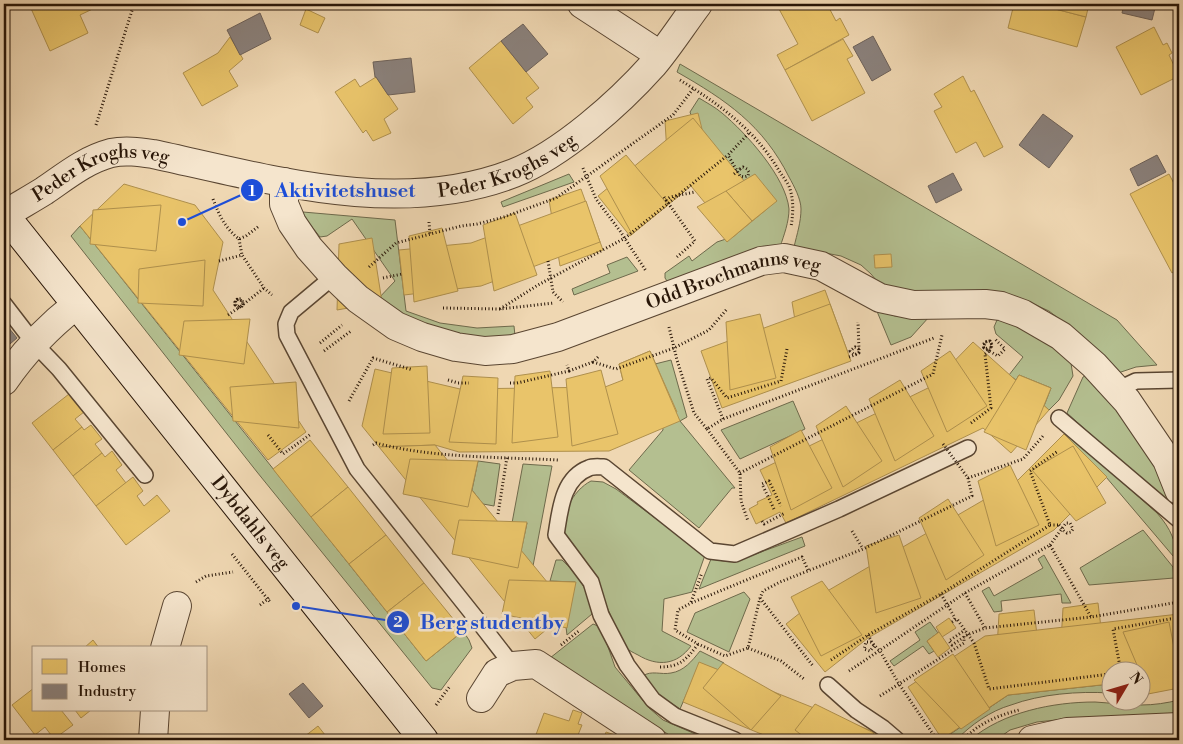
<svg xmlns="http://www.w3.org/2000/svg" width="1183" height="744" viewBox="0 0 1183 744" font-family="'Libre Bodoni',serif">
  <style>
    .green { fill: #b4bf90; stroke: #6e6a4c }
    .homes { fill: #e9c46a; stroke: #af904d }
    .industry { fill: #8a817c; stroke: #6d6159 }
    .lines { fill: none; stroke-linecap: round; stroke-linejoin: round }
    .lane-casing { stroke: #5a4632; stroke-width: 18 }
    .street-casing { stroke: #5a4632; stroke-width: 30 }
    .secondary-casing { stroke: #281608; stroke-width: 30 }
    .path { stroke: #281608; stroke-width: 3; stroke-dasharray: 1 2.5; stroke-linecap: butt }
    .lane { stroke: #f5e5cd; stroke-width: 15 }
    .street { stroke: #f5e5cd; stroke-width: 28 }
    .secondary { stroke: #f5e5cd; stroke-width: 28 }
    .path-bridge { stroke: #281608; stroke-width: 3; stroke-dasharray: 1 2.5; stroke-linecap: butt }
    .labels { text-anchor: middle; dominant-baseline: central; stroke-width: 5; stroke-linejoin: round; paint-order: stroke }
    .street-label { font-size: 19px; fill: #281608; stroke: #f5e5cd }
    .leader { fill: none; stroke: #1d4ed8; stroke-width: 2 }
    .callout-dot { fill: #1d4ed8; stroke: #f5e5cd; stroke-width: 2 }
    .mark-label { font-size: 15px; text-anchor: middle; font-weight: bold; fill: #fff }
    .callout-label { font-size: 20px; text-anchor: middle; font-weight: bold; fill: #1d4ed8; stroke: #f5e5cd; stroke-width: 5; stroke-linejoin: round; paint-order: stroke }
  </style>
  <rect width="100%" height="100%" fill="#efd7b2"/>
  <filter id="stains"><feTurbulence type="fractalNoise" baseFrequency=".004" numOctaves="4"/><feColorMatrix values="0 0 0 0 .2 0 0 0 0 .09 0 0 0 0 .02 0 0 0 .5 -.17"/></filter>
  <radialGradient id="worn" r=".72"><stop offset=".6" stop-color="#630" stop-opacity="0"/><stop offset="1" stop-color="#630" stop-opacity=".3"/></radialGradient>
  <g class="green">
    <path d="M680 64 1117 320 1157 365 1136 367 1118 373 1067 325 1049 311 1027 301 909 294 881 286 871 274 861 265 841 256 794 247C797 234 801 222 801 209 801 199 794 186 789 177 763 125 726 100 677 72Z"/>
    <path d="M699 98C707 103 715 107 722 113 746 133 786 177 789 209 789 222 784 235 780 247L672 282 667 281 665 278V273L689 256 692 261 717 242 732 237 690 112Z"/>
    <polygon points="569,174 574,182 503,207 501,202"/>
    <polygon points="303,212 395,220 406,311 440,323 477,328 514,326 515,336 483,337 430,329 376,301 395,281 352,219 327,236 320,237 305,218"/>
    <polygon points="80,226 426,661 463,631 469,640 472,648 441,690 432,688 257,472 71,236"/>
    <polygon points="627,257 638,271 574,295 572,289 610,273 607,265"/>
    <polygon points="876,309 895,316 929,317 911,337 891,345"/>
    <polygon points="1002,317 1070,357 1073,376 1059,400 1049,410 1044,406 1051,388 1019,375 1016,380 1009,375 1023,357 996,334 994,327 997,320"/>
    <polygon points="671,360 687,417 680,421 735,488 732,488 699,528 629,470 663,430 655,364"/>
    <polygon points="1087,375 1124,416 1161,477 1174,502 1167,503 1067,413 1083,377"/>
    <polygon points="793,401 805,429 740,459 721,430"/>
    <path d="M1064 434 1069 435 1157 513C1172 530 1175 541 1179 563L1106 477Z"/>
    <polygon points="478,461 500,464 494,506 483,504 472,490"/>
    <polygon points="523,464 552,466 533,566 521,551 527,523 512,523"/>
    <path d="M591 481 603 482 616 489 705 555 692 592 664 599 662 631 691 646C677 665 658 667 638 655 634 653 628 650 625 647 622 643 620 637 618 633 610 615 603 597 596 580 590 565 574 554 567 539 557 518 573 490 591 481Z"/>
    <polygon points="1143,530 1173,567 1174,578 1089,585 1080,568"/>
    <polygon points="802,537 805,546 699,589 711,559 724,561 739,560"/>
    <polygon points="1044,555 1071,603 1062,603 1061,594 1001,601 1002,611 994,612 982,591 989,587 994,596 1043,568 1038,559"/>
    <path d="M556 560H562C578 575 590 591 592 614L567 635 566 627 575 582 550 581Z"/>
    <polygon points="744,592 750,599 729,652 687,632 695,613"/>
    <polygon points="930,622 938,633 927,641 934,651 929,654 923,646 894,666 890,661 920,640 915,632"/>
    <polygon points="593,624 598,626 606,641 615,667 649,708 663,720 709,740 677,740 550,658"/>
    <path d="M700 651 724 663 718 670 700 663 680 709 657 694 643 676C651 670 661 675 671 673 684 671 692 661 700 651Z"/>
    <path d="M1110 684V693C1078 691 1041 694 1011 705 990 711 971 725 956 740H944L943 739 1008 695Z"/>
    <path d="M1179 700V715L1065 719 1037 722 1010 730 996 740H970C1003 712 1053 702 1095 702 1111 703 1126 705 1141 705 1154 705 1167 703 1179 700Z"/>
  </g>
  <g class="homes">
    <polygon points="29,4 103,4 80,15 88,33 50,51"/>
    <polygon points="789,4 827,4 836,21 840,18 849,35 785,70 777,55 798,44 779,9"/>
    <polygon points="1014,4 1036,4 1086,17 1077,47 1008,28"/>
    <polygon points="1036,4 1089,4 1086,17"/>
    <polygon points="306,9 325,18 318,33 300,25"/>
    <polygon points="1154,27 1163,45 1167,43 1172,53 1169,55 1179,76 1141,95 1116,47"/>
    <polygon points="230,37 243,59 229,71 238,86 202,106 183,73 218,53"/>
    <polygon points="843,39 853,56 847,59 865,93 812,121 785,70"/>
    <polygon points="501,41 539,88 526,98 533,107 513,124 469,68"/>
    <polygon points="963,76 971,92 974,90 1003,147 984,157 976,142 956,153 934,111 942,107 934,94"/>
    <polygon points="376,77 398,109 384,119 391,133 373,141 366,130 363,133 335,92 355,79 360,87"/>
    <polygon points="698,113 714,177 669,187 665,121"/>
    <polygon points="693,118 767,209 733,237 691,186 630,236 598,196"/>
    <polygon points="626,155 668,205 632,234 600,176"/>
    <polygon points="755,174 777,201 752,221 726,191"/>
    <polygon points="1169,174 1179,193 1179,207 1175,209 1179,217 1179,269 1172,273 1130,194"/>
    <polygon points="124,184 195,205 223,242 213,290 306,432 268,460 80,226"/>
    <polygon points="581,189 603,250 560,266 549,200"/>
    <polygon points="726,191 752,221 727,242 697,207"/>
    <polygon points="586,201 600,242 481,286 404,295 399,250 471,243"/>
    <polygon points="161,205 156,251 90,244 93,210"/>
    <polygon points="515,213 537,275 494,291 483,225"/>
    <polygon points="442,228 458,291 414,302 409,236"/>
    <polygon points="372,238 382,302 337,310 339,244"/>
    <polygon points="891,254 892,267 875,268 874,255"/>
    <polygon points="205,260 203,306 138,303 139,269"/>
    <polygon points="825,290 848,353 803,369 792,302"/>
    <polygon points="830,304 851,361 722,408 701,351"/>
    <polygon points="760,314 776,378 730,390 726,322"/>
    <polygon points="250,319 244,364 179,355 184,321"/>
    <polygon points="973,342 1049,410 1011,453 983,428 786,523 780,512 756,524 749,509 758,504 757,502 772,495 760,470 928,388"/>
    <polygon points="650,351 677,412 635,430 619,364"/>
    <polygon points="650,351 680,421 609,451 459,452 435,445 379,447 362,426 375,369 460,389 605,387 623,380 619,364"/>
    <polygon points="950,351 987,406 947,432 921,371"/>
    <polygon points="427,366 430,433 383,434 392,368"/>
    <polygon points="601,370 618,434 572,446 566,379"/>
    <polygon points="550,371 558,437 512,443 515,376"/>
    <polygon points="1019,375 1051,388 1026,450 984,432"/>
    <polygon points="463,376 498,378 496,444 449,442"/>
    <polygon points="900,380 934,436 895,461 869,399"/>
    <polygon points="296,382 299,428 233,421 230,387"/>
    <polygon points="69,394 84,412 75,419 82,427 53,450 32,423"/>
    <polygon points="846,406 882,461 843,487 816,426"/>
    <polygon points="91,425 102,439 95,444 102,453 73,476 53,450 82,427 84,430"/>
    <polygon points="801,430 832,488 791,510 770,447"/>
    <polygon points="1064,434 1107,477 1054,530 868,638 825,672 786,624 829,590 1018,480"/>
    <polygon points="310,440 348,487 311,517 273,469"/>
    <polygon points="435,445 570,610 535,639 379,447"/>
    <polygon points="1073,446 1106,503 1076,521 1032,470"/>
    <polygon points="112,451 122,465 116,470 126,483 96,506 73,476 102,453 105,457"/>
    <polygon points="410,459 478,461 468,507 403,494"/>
    <polygon points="1010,465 1039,525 996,546 978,481"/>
    <polygon points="133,477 143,491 137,496 144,506 157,495 170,511 126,545 96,506"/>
    <polygon points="348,487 386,535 349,564 311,517"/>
    <polygon points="948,499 984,555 946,580 919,518"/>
    <polygon points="459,520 527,522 518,568 452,554"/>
    <polygon points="386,535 424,583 387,612 349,564"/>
    <polygon points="899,535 921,598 876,613 866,546"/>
    <polygon points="509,580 576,582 567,628 502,614"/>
    <polygon points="822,581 862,635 821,656 791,597"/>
    <polygon points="424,583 463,631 426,661 387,612"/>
    <polygon points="1098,603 1106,669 1059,675 1063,608"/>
    <polygon points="1034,610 1042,677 995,682 999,614"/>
    <polygon points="1179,614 1179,676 1140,680 1140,672 1110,672 1110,684 1008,695 942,739 908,687 985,636"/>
    <polygon points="949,618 956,628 942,637 936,627"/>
    <polygon points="1169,622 1179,673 1179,688 1148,694 1140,672 1123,632"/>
    <polygon points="939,632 950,648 938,657 927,641"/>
    <polygon points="93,640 99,648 84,648"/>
    <polygon points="953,654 990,709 961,729 914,680"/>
    <polygon points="699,662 879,734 877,740 776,740 683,702"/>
    <polygon points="723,663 781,696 751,730 703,688"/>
    <polygon points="34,688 34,710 61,710 73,725 54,739 45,727 35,735 12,705"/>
    <polygon points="815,704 874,733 869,740 808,740 795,730"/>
    <polygon points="75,710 91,710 81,718"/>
    <polygon points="573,710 582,713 578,724 582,725 576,740 534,740 544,713 569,721"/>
    <polygon points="318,726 329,740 300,740"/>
    <polygon points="606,732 615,735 613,740 603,740"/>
    <polygon points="578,735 594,740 576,740"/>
  </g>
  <g class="industry">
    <polygon points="1124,4 1156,4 1152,20 1122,13"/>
    <polygon points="260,13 271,39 240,55 227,30"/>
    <polygon points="523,24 548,54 526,72 501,41"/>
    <polygon points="873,36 891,70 872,81 853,47"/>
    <polygon points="411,58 415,92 388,95 376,77 375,77 373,62"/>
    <polygon points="1043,114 1073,136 1049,168 1019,145"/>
    <polygon points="1157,155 1166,172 1138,186 1130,169"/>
    <polygon points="953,173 962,190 936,203 928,186"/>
    <polygon points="4,322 17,338 4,349"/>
    <polygon points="303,683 323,706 309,718 289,694"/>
  </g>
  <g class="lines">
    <g class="lane-casing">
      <g id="lane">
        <polyline points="334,276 291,312 286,324 287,335 357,469 479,622 513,666"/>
        <polyline points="4,304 34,343 59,369 145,475"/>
        <polyline points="1117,390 1136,381 1179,380"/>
        <polyline points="1059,418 1179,520"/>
        <polyline points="828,685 856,710 883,728 897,740"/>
        <path d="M735 740 675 716 653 700 627 665 601 615 591 582 556 535C560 511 562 478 589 468 593 466 599 467 604 467L710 551 735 554 839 509 968 448"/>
      </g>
    </g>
    <g class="street-casing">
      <g id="street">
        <polyline points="582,4 660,55"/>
        <path id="s1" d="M284 182V204L292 223 309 248 334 276 358 299 396 326 422 337 456 347 485 351 513 349 558 337 761 261 784 258 821 266 880 298 913 305 985 304 1001 306 1023 314 1061 336 1094 365 1127 401 1167 460 1179 490"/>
        <path id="s2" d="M4 215C17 207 31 199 44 191 66 176 85 160 111 153 125 150 139 152 153 154 269 179 398 218 514 173 562 154 619 103 653 65 669 46 683 24 698 4"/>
        <path d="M4 381C24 352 48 327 76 305"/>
        <polyline points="165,648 177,606"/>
        <polyline points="481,698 497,673 513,666 536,664 652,740"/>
        <polyline points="153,740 155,710"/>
        <polyline points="1032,740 1067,732 1179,727"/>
      </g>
    </g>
    <g class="secondary-casing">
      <g id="secondary">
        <path id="s3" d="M4 214 424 740"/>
      </g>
    </g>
    <g class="path">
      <path d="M680 80C720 105 754 129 778 169 782 176 788 182 790 189 794 202 793 214 791 227"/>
      <polyline points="96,125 134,4"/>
      <polyline points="4,168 4,179"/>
      <polyline points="583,168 596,199 620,231 646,271"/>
      <polyline points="740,169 743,167 747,169 749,172 748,176 744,177 740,176 728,155 750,132"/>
      <path d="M213 199C219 215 225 228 239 239L246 236 259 226"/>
      <polyline points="666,200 695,241 677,257"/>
      <polyline points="429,222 430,234"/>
      <polyline points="239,239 242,255"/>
      <polyline points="219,261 242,255 264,288 272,295"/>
      <polyline points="369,267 396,243 461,226 477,224 504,217 556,198 673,115 693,89"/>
      <polyline points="383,278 402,274"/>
      <polyline points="553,292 563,302"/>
      <polyline points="443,308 500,309 554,303"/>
      <polyline points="500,309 538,285 625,238 728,155"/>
      <path d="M228 315 240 307C243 305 243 303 242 299 226 297 242 317 243 302L239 299 236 300 235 305 240 307 264 288"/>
      <polyline points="669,327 677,360 694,413 707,429 723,419 934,338"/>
      <polyline points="320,343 342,325"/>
      <polyline points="324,351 351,331"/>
      <path d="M989 351 992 345 990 341C985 341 982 344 984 348L991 349 992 345 990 341 985 342 984 348 998 356 1005 349 995 339"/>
      <polyline points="598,357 593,362 616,369 674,348 709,330 727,309"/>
      <path d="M849 357C855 355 865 351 855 347L850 351 855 355 859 353V351L858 322"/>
      <polyline points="569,371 593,362"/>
      <polyline points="448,380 458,383 469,383"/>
      <polyline points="510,383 517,383 569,371 567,365"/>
      <polyline points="349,401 373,358 413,370"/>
      <polyline points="723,419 707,379 711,378 727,398 781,381 787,349"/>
      <polyline points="971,423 991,408 985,354"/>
      <polyline points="707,429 740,473 741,501 748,521"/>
      <polyline points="268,435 283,454 311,434"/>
      <path d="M373 445 376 443C431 458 500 457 558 460"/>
      <polyline points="740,473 933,374 942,335"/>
      <polyline points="968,478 1023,459 1043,436"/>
      <polyline points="774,509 762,484 769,481 781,506"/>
      <polyline points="498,514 507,457"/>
      <polyline points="1050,525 1059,525"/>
      <polyline points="852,531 863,549"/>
      <polyline points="1050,545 1066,523 1070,523 1073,529 1071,532 1067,533 1064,531"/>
      <polyline points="232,554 270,602"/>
      <polyline points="808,570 802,557 691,603 678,610 675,630 698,644 725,656 748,648 760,598 763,591 780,582 863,549 972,496 968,478 966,479"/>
      <polyline points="196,582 206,576 233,572"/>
      <polyline points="965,593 985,628"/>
      <polyline points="760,598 813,666"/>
      <polyline points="691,602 702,573"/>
      <polyline points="260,605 269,598"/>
      <polyline points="964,637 952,645 949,641 965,630"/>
      <polyline points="974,643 989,689 1110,674"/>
      <polyline points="561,645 580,630"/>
      <polyline points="874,646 870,651 864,649 866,642 871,642 880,651 899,684 937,740"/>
      <polyline points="748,648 781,661 804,679"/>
      <polyline points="831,660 868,635 941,594 1050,525 1030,471 1058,451"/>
      <path d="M660 667C680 667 687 659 698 644"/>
      <polyline points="849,671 965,593 1050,545 1091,617 1179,602"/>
      <polyline points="1121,672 1113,629 1170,619 1179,620"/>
      <polyline points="880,696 964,643 964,636 985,628 1091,617"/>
      <polyline points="436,705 450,686"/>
      <path d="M963 740C977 724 999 715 1019 710"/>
    </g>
    <use href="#lane" class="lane"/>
    <use href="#street" class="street"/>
    <use href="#secondary" class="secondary"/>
    <g class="path-bridge">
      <polyline points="734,174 740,169"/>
      <polyline points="664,197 666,200 670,197 695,192"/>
      <polyline points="548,261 553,292"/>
      <polyline points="985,354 989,351"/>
      <polyline points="943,444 968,478"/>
      <polyline points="762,521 764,524 785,513"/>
      <polyline points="1059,525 1064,531"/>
      <polyline points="941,594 955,618 954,620"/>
      <polyline points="952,622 957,619 974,643"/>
      <polyline points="868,635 874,646"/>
    </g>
  </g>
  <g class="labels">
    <g class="street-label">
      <text stroke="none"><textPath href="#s2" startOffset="529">Peder Kroghs veg</textPath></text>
      <text stroke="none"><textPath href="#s2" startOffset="109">Peder Kroghs veg</textPath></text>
      <text stroke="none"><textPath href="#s1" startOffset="544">Odd Brochmanns veg</textPath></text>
      <text stroke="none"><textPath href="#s3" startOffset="395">Dybdahls veg</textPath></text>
    </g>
  </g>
  <path class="leader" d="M182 222L252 190M296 606L398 622"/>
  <g class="callout-dot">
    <circle cx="182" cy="222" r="5"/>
    <circle cx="296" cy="606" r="5"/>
    <circle cx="252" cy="190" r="12"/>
    <circle cx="398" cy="622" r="12"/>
  </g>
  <g class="mark-label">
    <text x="252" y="196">1</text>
    <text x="398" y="627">2</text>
  </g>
  <g class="callout-label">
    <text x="345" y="197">Aktivitetshuset</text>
    <text x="492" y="629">Berg studentby</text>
  </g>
  <rect width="1183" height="744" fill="none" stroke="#efd7b2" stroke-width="20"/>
  <rect x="5" y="5" width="1173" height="734" fill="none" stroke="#281608" stroke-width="2.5"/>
  <rect x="10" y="10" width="1163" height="724" fill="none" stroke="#281608"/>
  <rect x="32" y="646" width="175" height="65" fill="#f5e5cd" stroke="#a3927e"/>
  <rect x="42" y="659" width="25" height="15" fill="#e9c46a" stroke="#a3927e"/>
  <text x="78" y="672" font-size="15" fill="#281608">Homes</text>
  <rect x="42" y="684" width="25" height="15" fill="#8a817c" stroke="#a3927e"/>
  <text x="78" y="696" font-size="15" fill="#281608">Industry</text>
  <g transform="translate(1126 686) rotate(52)"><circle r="24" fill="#f5e5cd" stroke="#a3927e"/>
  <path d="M0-4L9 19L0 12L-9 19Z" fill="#8f2418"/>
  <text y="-8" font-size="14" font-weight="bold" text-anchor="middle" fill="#281608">N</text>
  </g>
  <rect width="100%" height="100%" filter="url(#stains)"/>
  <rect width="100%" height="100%" fill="url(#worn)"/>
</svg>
